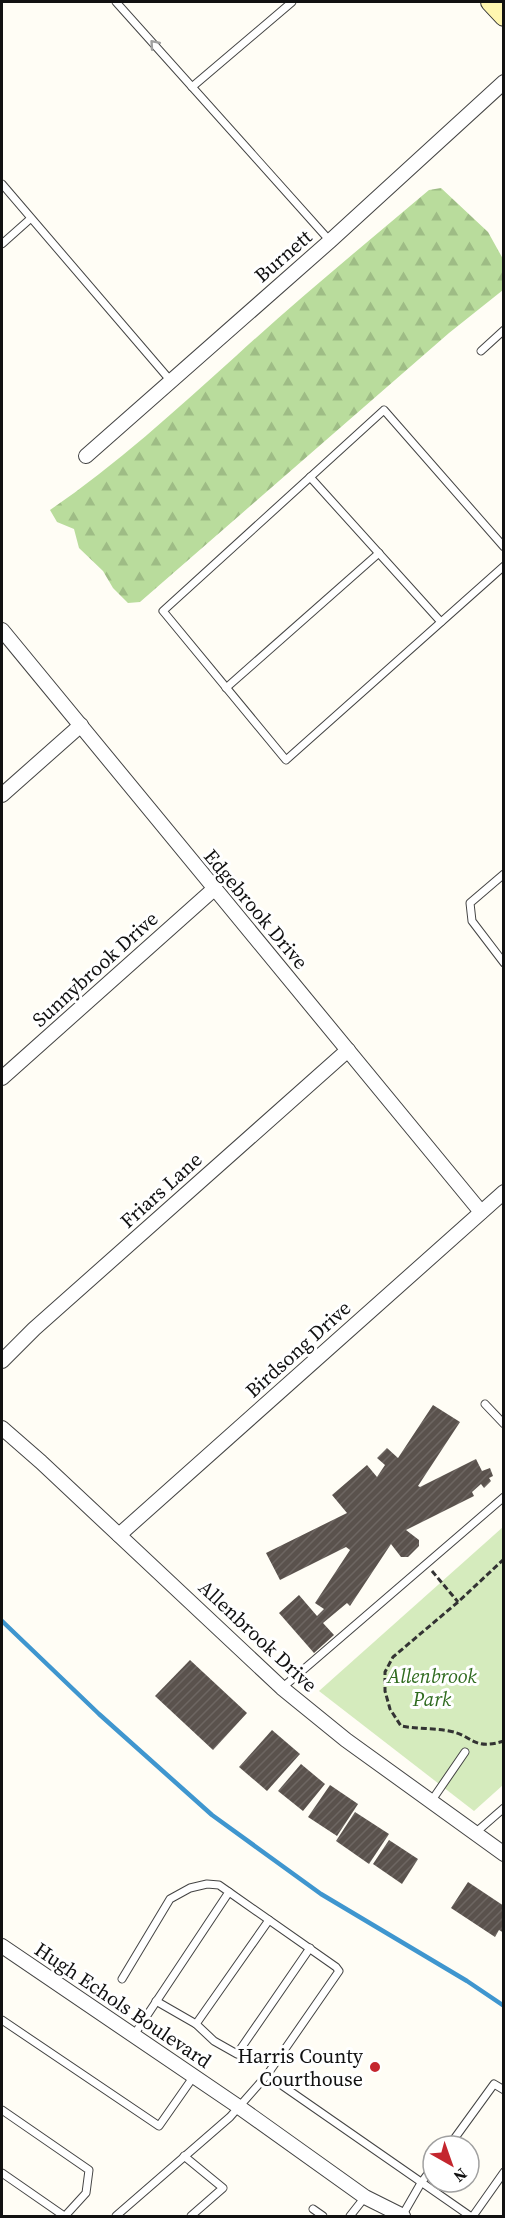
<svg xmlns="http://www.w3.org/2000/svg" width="505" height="2218" viewBox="0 0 505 2218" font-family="'Source Serif 4',serif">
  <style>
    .forest { fill: url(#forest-firs) }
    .park { fill: #d5ebbd }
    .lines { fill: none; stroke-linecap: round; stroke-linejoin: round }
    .stream { stroke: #3f96cf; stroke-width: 4.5 }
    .building { fill: url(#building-hatch) }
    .lane-casing { stroke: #444; stroke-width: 9 }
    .street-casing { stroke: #444; stroke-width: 16 }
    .secondary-casing { stroke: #333; stroke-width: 20 }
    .path { stroke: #333; stroke-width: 3; stroke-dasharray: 6 3; stroke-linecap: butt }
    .lane { stroke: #fff; stroke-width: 7 }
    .street { stroke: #fff; stroke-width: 14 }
    .secondary { stroke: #fff6b0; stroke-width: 18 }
    .oneway { stroke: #a0a0a0 }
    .poi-dot { fill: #c4262e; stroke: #fff; stroke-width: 2 }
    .labels { text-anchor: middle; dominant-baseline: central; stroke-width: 6; stroke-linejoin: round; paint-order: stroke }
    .street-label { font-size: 20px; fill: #111; stroke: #fff }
    .park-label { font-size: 20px; font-style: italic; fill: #2f6b1f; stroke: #fff }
    .poi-label { font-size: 20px; fill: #111; stroke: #fff; text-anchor: end }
  </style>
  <defs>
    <pattern id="forest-firs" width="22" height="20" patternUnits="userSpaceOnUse" patternTransform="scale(1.5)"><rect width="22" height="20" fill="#b9dc9c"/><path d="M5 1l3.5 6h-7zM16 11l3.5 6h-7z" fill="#9ebc85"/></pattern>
    <pattern id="building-hatch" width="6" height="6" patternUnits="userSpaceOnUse" patternTransform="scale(1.5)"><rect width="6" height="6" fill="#5a524d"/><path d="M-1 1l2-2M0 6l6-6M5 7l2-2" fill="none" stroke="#6d6662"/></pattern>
  </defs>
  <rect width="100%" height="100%" fill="#fffdf5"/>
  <path class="forest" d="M441 188 488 232 503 259V290L449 333 140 602 128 603 113 588 103 571 79 548 74 529 57 522 50 510C116 465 176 410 236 356 298 299 364 245 429 190Z"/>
  <polygon class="park" points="503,1527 503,1785 474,1811 319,1691"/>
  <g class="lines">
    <polyline class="stream" points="2,1621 99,1714 212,1815 321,1894 467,1981 504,2006"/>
  </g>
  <g class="building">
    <polygon points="433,1405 460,1422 418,1486 420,1487 476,1459 482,1471 490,1468 493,1476 489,1478 491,1481 484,1488 481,1484 472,1492 474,1496 406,1530 419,1540 419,1546 408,1557 401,1557 391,1544 350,1606 347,1603 323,1623 334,1635 314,1653 279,1613 299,1595 317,1616 324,1609 315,1603 350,1550 346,1547 280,1580 266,1553 347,1513 332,1495 367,1465 377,1477 385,1465 377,1458 387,1448 398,1458"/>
    <polygon points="190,1660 247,1713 213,1750 155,1696"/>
    <polygon points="272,1730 300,1754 267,1791 239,1767"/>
    <polygon points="301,1764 325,1784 303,1811 278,1791"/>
    <polygon points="330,1785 358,1804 337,1836 308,1817"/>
    <polygon points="355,1812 389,1834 369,1864 336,1841"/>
    <polygon points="389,1840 418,1859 402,1884 373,1864"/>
    <polygon points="468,1882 504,1906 504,1933 499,1930 495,1937 451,1908"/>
  </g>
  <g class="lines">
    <g class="lane-casing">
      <g id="lane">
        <polyline points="116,2 330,241"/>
        <polyline points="192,87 292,2"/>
        <polyline points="2,184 170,380"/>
        <polyline points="2,244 30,219"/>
        <polyline points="481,351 504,330"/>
        <polyline points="310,477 441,622"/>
        <polyline points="504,547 384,410 163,611 286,760 504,566"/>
        <polyline points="226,688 379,553"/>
        <polyline points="504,874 470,903 472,921 504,963"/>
        <polyline points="485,1404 504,1424"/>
        <polyline points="282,1688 504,1497"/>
        <polyline points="430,1803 465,1752"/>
        <polyline points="474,1834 504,1808"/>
        <polyline points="122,1979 170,1899 190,1888 207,1884 219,1885 229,1892 134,2035"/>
        <polyline points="156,2001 196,2024 269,1920"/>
        <polyline points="2,2020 159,2126 194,2076"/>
        <polyline points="196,2024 214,2041 237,2054 310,1948"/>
        <polyline points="267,2075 470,2216"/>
        <polyline points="2,2110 89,2170 86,2193 65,2216"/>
        <polyline points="449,2146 494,2084 504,2090"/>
        <polyline points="184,2156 223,2188 191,2216"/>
        <polyline points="2,2173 64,2216"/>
        <polyline points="313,2209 323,2216"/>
        <polyline points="116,2216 230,2117 267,2075 339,1971 336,1967 229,1892"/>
        <polyline points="350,2216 365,2197"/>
        <polyline points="402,2216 421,2183 433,2167"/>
        <polyline points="473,2216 504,2172"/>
      </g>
    </g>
    <g class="street-casing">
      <g id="street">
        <polyline points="86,456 330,241 504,82"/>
        <polyline points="2,630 481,1212"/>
        <polyline points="2,795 81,725"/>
        <polyline points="2,1078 214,889"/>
        <polyline points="2,1361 34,1329 348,1050"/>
        <polyline points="2,1428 41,1462 282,1688 346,1740 504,1854"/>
        <polyline points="119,1535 504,1192"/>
        <polyline points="2,1946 239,2107 365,2197 403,2216"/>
      </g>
    </g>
    <g class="secondary-casing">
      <polyline id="secondary" points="490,2 504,17"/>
    </g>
    <g class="path">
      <path d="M504 1559 458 1602 393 1657 385 1672V1691L390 1709 401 1726C417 1729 433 1728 449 1731 473 1735 472 1751 504 1741"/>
      <polyline points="432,1571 458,1602"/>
    </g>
    <use href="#lane" class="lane"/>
    <use href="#street" class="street"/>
    <use href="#secondary" class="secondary"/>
  </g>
  <defs><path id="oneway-chevron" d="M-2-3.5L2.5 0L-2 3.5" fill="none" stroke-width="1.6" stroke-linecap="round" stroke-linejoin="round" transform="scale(1.5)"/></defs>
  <use class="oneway" href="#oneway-chevron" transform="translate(154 44) rotate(-131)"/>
  <circle class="poi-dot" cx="375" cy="2067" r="6"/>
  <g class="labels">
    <g class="street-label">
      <text transform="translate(283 256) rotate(-41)">Burnett</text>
      <text transform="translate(256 909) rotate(50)">Edgebrook Drive</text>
      <text transform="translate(95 969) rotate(-42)">Sunnybrook Drive</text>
      <text transform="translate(161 1190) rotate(-42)">Friars Lane</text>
      <text transform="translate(298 1349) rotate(-42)">Birdsong Drive</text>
      <text transform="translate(258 1636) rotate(43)">Allenbrook Drive</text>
      <text transform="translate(123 2005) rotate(34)">Hugh Echols Boulevard</text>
    </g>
    <g class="park-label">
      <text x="432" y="1676">Allenbrook<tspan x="432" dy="23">Park</tspan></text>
    </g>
    <g class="poi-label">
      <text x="363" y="2056">Harris County<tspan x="363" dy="23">Courthouse</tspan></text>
    </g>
  </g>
  <rect width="505" height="2218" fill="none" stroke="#111111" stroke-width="6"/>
  <g transform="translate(451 2164) rotate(140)"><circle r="28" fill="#ffffff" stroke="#a0a0a0" stroke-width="1.5"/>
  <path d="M0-4.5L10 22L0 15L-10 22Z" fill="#c4262e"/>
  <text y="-9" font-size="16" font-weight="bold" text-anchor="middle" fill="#111111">N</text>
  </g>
</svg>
